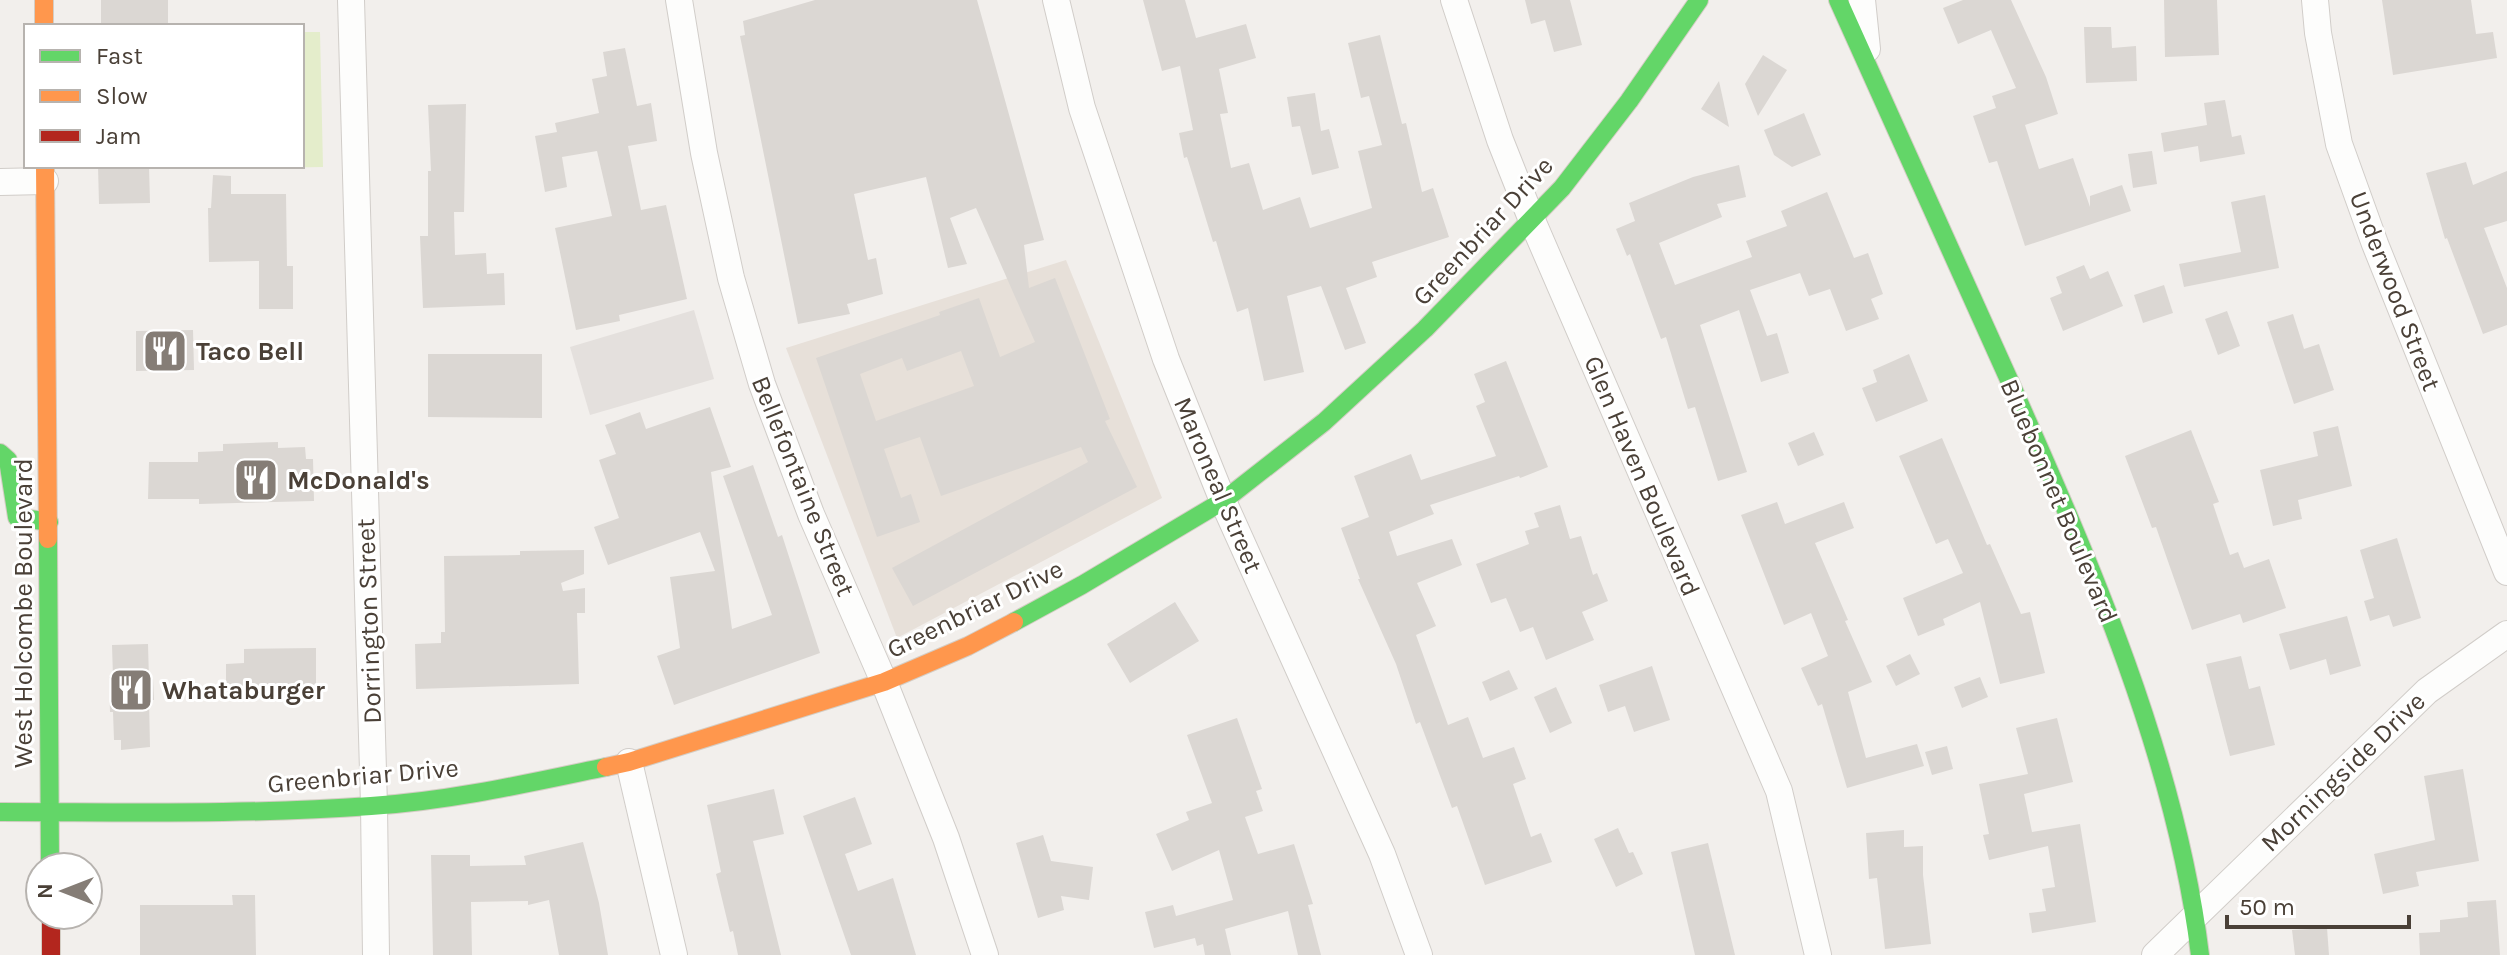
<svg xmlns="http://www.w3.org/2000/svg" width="2507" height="955" viewBox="0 0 2507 955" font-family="Karla,sans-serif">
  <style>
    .residential { fill: #e7e0d9 }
    .green { fill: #e4edcb }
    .parking { fill: #e4e0dd }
    .building { fill: #dbd7d3; fill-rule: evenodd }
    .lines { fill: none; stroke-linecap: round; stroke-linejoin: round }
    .street-casing { stroke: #d1cdc9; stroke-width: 28 }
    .fast-casing { stroke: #d4cdc4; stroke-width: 20 }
    .slow-casing { stroke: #d4cdc4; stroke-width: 20 }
    .jam-casing { stroke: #d4cdc4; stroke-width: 20 }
    .street { stroke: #fdfdfc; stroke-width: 26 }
    .fast { stroke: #63d668; stroke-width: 18 }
    .slow { stroke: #ff974d; stroke-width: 18 }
    .jam { stroke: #b3261e; stroke-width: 18 }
    .labels { text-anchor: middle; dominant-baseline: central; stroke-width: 6; stroke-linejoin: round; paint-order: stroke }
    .street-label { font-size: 26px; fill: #4a4037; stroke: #fff }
    .poi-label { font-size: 26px; font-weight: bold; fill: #4a4037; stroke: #fff; text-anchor: start }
  </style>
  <rect width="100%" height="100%" fill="#f2efec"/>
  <polygon class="residential" points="1066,260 1162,498 897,638 786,348"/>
  <polygon class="green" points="302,32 320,32 323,167 205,169 205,166 302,166"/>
  <polygon class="parking" points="694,310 714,379 590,415 570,347"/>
  <g class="building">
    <rect x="101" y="0" width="67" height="26"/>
    <path d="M815 0H977L1044 240 1024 245 1029 288 1055 278 1110 419 1105 421 1137 487 913 606 892 568 1088 462 1081 447 941 496 920 437 884 449 901 498 911 494 920 522 877 537 816 358 940 315 939 312 979 298 1000 357 1035 342 976 208 950 218 967 264 948 268 926 177 854 194 868 260 876 258 883 294 847 304 850 314 798 324 740 36 745 35 743 21ZM961 351 974 386 876 421 860 374 902 358 907 371Z"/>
    <polygon points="1143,0 1185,0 1196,38 1246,24 1256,58 1219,69 1228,113 1220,114 1231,168 1249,163 1263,210 1300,197 1310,228 1372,208 1358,151 1382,145 1369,96 1361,98 1348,43 1380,35 1402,124 1406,123 1422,192 1433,188 1449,237 1372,262 1377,277 1346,288 1366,343 1345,350 1321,286 1287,296 1304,372 1264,381 1248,308 1237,312 1216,241 1213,242 1187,157 1184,158 1179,133 1193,130 1180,66 1162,71"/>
    <polygon points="1525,0 1570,0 1582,45 1554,52 1545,20 1531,24"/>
    <polygon points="1963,0 2011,0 2046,77 2058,114 2025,125 2039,169 2073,158 2090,207 2090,196 2122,185 2131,211 2025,246 1997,161 1989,163 1973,116 1996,108 1992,96 2016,88 1991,30 1958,44 1943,8"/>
    <polygon points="2164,0 2217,0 2219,55 2165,57"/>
    <polygon points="2382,0 2471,0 2476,34 2493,32 2497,58 2393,75"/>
    <polygon points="2084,27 2111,27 2112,48 2136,46 2137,81 2086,83"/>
    <polygon points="625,48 637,106 651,103 657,141 628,146 641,210 666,205 687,299 619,315 620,321 576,330 555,228 612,216 597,151 562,157 567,187 545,192 535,136 557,132 555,123 599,113 592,79 607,76 603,52"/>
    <polygon points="1763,55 1787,70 1758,116 1745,84"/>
    <polygon points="1719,81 1729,127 1701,109"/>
    <polygon points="1315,93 1321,131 1329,129 1339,168 1312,175 1300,126 1292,127 1287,97"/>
    <polygon points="2225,100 2232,137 2241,135 2245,154 2200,162 2198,146 2164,152 2161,133 2207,125 2204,103"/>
    <polygon points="466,104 464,212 454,212 455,255 486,253 487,274 504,273 505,305 423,308 420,236 428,236 428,171 431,171 428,105"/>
    <polygon points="1804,113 1821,155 1792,167 1774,155 1764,130"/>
    <polygon points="2152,151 2157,184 2133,188 2128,154"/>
    <polygon points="2466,162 2473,185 2507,171 2507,221 2484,228 2507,288 2507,325 2483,334 2447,238 2445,239 2426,173"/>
    <polygon points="1739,165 1746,197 1717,204 1722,217 1659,243 1675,285 1752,257 1746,241 1787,226 1781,211 1827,192 1854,258 1868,253 1883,294 1871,299 1879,319 1846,331 1830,289 1809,296 1800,273 1750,290 1767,336 1777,333 1789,373 1761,382 1739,310 1700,325 1747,472 1718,481 1695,407 1688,409 1666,337 1661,339 1630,254 1627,256 1616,229 1635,221 1629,203 1693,177"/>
    <polygon points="98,166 149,166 150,203 99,204"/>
    <polygon points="213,175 231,176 231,194 286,194 287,266 293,266 293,309 259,309 259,261 209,262 208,208 211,208"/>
    <polygon points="2265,195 2279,268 2184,287 2179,264 2241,252 2231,202"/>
    <polygon points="2084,265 2090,279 2108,271 2123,306 2063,331 2050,298 2062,293 2056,277"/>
    <polygon points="2164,285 2173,313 2143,323 2134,295"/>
    <polygon points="2227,311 2240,346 2218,355 2205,319"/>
    <polygon points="2293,314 2304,349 2319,344 2334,390 2294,404 2267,322"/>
    <polygon points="193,330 194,370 136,371 136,331"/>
    <polygon points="428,354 542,354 542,418 428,417"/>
    <polygon points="1909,354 1928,401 1876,422 1862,388 1877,382 1873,370"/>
    <polygon points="1506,361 1548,467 1520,478 1519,476 1430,505 1434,514 1389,532 1397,556 1452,539 1462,565 1417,583 1436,626 1416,635 1448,725 1468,717 1483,758 1514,747 1526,779 1513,784 1531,837 1541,833 1552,862 1485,885 1457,806 1452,808 1420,722 1416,724 1396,664 1358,579 1360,579 1341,528 1369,517 1354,476 1411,454 1421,480 1496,456 1476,406 1485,402 1474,374"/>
    <polygon points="710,407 731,467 711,472 732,629 772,615 723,476 753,465 778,537 782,535 820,653 674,705 657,656 680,648 670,577 715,571 700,532 608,565 594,527 619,518 599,460 616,454 605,425 640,412 646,429"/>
    <polygon points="2338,426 2352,486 2298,500 2302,519 2273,526 2260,470 2318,456 2313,432"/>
    <polygon points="2191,430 2219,502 2213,504 2230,555 2238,552 2244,568 2269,559 2286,608 2243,623 2240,614 2192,630 2156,527 2152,528 2125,456"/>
    <polygon points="1814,432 1824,455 1798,466 1788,443"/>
    <polygon points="1942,438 1987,545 1990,544 2021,614 2030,612 2045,673 2000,684 1980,602 1943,619 1945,625 1918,636 1903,598 1963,573 1948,539 1936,544 1899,456"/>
    <polygon points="278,442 278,448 305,447 306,459 313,459 314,501 199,504 199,499 148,499 149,462 198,462 198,452 223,451 223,444"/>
    <polygon points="1777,502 1785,524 1844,502 1854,528 1815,543 1848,620 1845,621 1872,682 1848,692 1866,758 1917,744 1924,766 1847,788 1822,704 1818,706 1801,668 1828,656 1811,613 1784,625 1741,515"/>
    <polygon points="1560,505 1570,539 1581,536 1593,575 1597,573 1608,601 1582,612 1594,640 1546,660 1533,627 1520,632 1506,598 1491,603 1476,564 1529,544 1525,531 1539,527 1534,513"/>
    <polygon points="2397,538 2421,618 2393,627 2389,615 2370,621 2364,601 2374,598 2360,550"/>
    <polygon points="584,550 584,574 561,583 563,591 585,588 585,613 577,613 579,684 416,689 415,644 441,643 441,632 445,632 444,556 520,555 520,551"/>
    <polygon points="1175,602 1199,641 1130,683 1107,644"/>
    <polygon points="2347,616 2361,666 2330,675 2326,659 2290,670 2279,634"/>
    <polygon points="148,644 149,680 153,679 154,700 149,700 150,747 121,750 121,740 114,740 113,712 110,712 109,677 113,677 112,645"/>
    <polygon points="316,648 316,688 226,689 226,664 244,663 244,649"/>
    <polygon points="1910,654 1920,674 1896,686 1886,666"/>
    <polygon points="2241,656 2249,689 2260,686 2275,745 2230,756 2206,664"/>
    <polygon points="1652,666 1670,720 1634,732 1625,706 1608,712 1599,685"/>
    <polygon points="1509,670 1518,689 1490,701 1482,682"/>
    <polygon points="1980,677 1988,697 1962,708 1954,687"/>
    <polygon points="1556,687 1572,723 1550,733 1534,697"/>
    <polygon points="1237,718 1262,789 1256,791 1263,811 1245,817 1258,854 1294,844 1313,904 1308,905 1321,955 1298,955 1288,911 1225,929 1231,955 1205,955 1203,944 1197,946 1195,938 1154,948 1145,912 1173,905 1176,916 1233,900 1219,850 1172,871 1156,834 1189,820 1186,812 1212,803 1187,735"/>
    <polygon points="2057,718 2073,782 2024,794 2032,832 2080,824 2096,922 2032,933 2029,913 2046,911 2042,889 2055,887 2048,846 1989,860 1983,835 1989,834 1979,784 2028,774 2016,728"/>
    <polygon points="1947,746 1953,769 1932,775 1925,752"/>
    <polygon points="2463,769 2479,861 2416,872 2419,886 2383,894 2374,854 2435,840 2424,776"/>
    <polygon points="774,789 784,834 753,841 781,955 738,955 733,931 730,932 716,874 721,872 707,805"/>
    <polygon points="855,797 872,844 845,854 858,891 893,878 916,955 851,955 803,816"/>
    <polygon points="1618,828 1629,853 1633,852 1643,874 1616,887 1594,839"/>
    <polygon points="1904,830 1904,847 1923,846 1923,875 1931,944 1885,949 1877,878 1869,879 1866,833"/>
    <polygon points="1043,835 1051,861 1093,867 1089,900 1061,896 1064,910 1038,918 1016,843"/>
    <polygon points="583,842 599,903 608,955 559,955 549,900 528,905 528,901 471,902 472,955 433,955 431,855 470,855 470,866 526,865 524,856"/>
    <polygon points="1708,843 1735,955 1695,955 1671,852"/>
    <polygon points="232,895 255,895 256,955 140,955 140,905 233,905"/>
    <polygon points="2496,900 2500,955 2420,955 2419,933 2440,932 2440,920 2468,917 2467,902"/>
    <polygon points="2327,928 2329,955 2295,955 2292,930"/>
  </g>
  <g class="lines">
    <g class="street-casing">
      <g id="street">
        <polyline points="351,0 374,806 376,955"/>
        <polyline points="679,0 704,153 731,278 762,384 811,514 884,682 946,838 985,955"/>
        <polyline points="1056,0 1082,108 1166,359 1223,501 1382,854 1419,955"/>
        <polyline points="1454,0 1500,140 1531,218 1779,791 1818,955"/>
        <polyline points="1862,0 1867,49"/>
        <polyline points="2315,0 2318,33 2339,144 2375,244 2507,572"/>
        <polyline points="0,182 45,181"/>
        <polyline points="629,762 674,955"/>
        <polyline points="2155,955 2427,691 2507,634"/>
      </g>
    </g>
    <g class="fast-casing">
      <g id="fast">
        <path d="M1838 0C1895 127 1952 254 2010 382 2090 562 2176 758 2200 955"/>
        <polyline points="0,453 8,460 17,517 49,522"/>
        <polyline points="48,539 50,867"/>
        <polyline points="1014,622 1082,585 1223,501 1324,422 1425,329 1562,188 1629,101 1699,0"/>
        <path d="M0 812C124 812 248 815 371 806 450 801 529 783 606 767"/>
      </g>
    </g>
    <g class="slow-casing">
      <g id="slow">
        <polyline points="44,0 44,26"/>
        <polyline points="45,166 48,539"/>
        <polyline points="606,767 629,762 884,682 968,646 1014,622"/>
      </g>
    </g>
    <g class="jam-casing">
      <polyline id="jam" points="51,915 51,955"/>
    </g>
    <use href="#street" class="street"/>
    <use href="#fast" class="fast"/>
    <use href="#slow" class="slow"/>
    <use href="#jam" class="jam"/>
  </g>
  <defs>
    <g id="restaurant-square" transform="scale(2.3)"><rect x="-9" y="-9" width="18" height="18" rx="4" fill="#857d76" stroke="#fff"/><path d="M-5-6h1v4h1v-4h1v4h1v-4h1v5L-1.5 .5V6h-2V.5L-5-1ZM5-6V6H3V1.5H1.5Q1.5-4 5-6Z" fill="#fff"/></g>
  </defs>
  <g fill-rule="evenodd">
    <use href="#restaurant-square" x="165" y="351"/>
    <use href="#restaurant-square" x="256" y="480"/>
    <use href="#restaurant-square" x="131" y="690"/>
  </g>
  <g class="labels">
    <g class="street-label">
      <text transform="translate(1483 231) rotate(-47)">Greenbriar Drive</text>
      <text transform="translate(2395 291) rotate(69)">Underwood Street</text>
      <text transform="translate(1642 476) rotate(67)">Glen Haven Boulevard</text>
      <text transform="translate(1218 485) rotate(67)">Maroneal Street</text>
      <text transform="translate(803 486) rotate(68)">Bellefontaine Street</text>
      <text transform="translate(2059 501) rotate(67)">Bluebonnet Boulevard</text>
      <text transform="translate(975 609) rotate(-26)">Greenbriar Drive</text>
      <text transform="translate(23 613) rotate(-90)">West Holcombe Boulevard</text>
      <text transform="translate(369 621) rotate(-92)">Dorrington Street</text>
      <text transform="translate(2343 772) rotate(-44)">Morningside Drive</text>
      <text transform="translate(363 776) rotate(-5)">Greenbriar Drive</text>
    </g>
    <g class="poi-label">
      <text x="196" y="351">Taco Bell</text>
      <text x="287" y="480">McDonald's</text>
      <text x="162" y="690">Whataburger</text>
    </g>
  </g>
  <rect x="24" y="24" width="280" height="144" fill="#ffffff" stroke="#b7b3af" stroke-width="2"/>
  <rect x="40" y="50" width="40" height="12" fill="#63d668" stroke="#b7b3af" stroke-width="2"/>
  <text x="96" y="64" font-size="24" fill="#4a4037">Fast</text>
  <rect x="40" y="90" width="40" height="12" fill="#ff974d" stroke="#b7b3af" stroke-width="2"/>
  <text x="96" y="104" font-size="24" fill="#4a4037">Slow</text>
  <rect x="40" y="130" width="40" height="12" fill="#b3261e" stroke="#b7b3af" stroke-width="2"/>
  <text x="96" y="144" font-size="24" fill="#4a4037">Jam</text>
  <g transform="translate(64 891) rotate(270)"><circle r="38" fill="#ffffff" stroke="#b7b3af" stroke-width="2"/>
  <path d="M0-6L14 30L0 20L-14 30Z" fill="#857d76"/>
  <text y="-12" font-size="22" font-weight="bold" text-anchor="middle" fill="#4a4037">N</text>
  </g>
  <path d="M2227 915v12h182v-12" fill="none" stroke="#4a4037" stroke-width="4"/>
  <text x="2239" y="915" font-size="24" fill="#4a4037" stroke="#ffffff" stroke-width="6" paint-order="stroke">50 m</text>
</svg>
